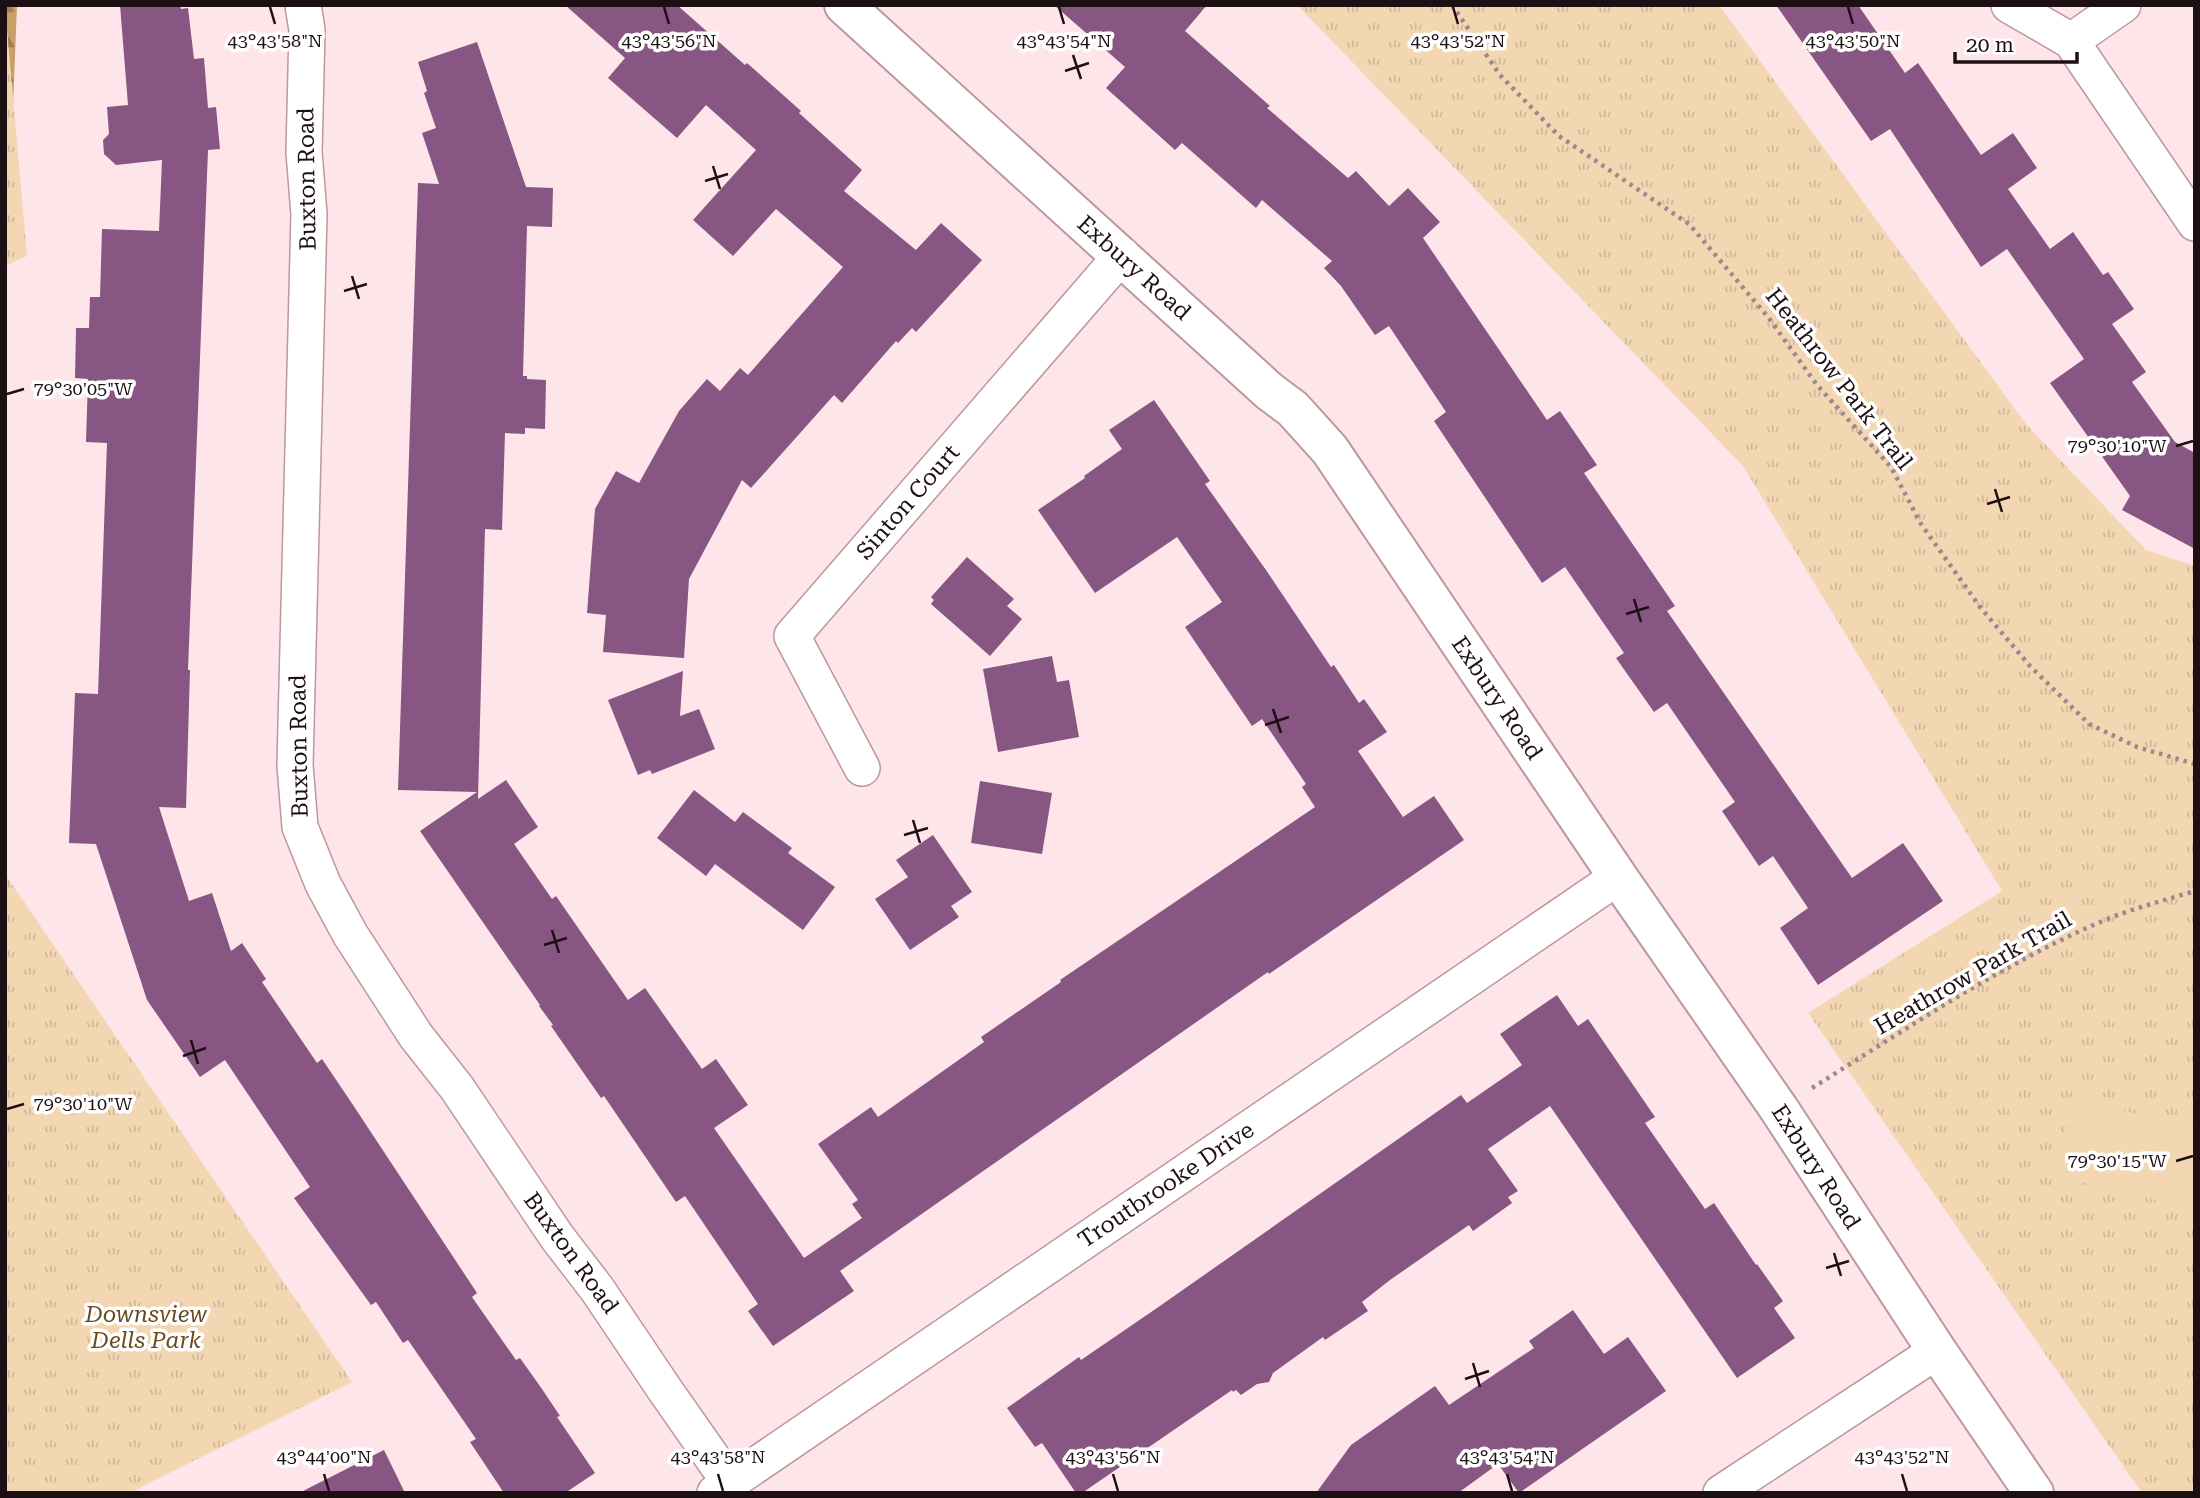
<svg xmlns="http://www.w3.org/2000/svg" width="2200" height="1498" viewBox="0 0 2200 1498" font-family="'Roboto Serif',serif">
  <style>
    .forest { fill: url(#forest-firs) }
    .park { fill: url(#park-tufts) }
    .pitch { fill: #f3d7b3 }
    .building { fill: #885682 }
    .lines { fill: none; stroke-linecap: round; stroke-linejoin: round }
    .street-casing { stroke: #bc979e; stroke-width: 38 }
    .secondary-casing { stroke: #bc979e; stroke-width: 42 }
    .path { stroke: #9c898d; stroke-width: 4.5; stroke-dasharray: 3.5 5; stroke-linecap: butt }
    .street { stroke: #fff; stroke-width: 35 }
    .secondary { stroke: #fff; stroke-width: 38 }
    .ticks { fill: none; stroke: #1d1013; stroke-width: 2.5 }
    .labels { text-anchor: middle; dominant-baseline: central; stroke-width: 7; stroke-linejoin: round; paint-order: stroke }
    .street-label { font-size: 23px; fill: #1d1013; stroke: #fff }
    .park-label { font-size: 23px; font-style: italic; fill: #684a1f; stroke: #fff }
    .ticks-label { font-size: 18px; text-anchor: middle; fill: #1d1013; stroke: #fff; stroke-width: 7; stroke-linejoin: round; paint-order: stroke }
  </style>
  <defs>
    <pattern id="forest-firs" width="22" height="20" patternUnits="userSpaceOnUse" patternTransform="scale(1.75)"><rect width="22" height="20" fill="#ca9f67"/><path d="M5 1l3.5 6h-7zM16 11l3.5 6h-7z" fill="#a38054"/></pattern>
    <pattern id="park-tufts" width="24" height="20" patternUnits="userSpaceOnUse" patternTransform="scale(1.75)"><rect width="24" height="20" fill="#f3d7b3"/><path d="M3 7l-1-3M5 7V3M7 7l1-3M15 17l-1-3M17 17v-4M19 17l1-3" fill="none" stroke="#d0b899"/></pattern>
  </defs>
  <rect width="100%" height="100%" fill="#fde5e9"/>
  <polygon class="forest" points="5,5 17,5 5,311"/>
  <g class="park">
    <polygon points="1297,5 1719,5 2026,424 2146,550 2195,566 2195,1493 2142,1493 1808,1013 2002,891 1743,466"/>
    <polygon points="5,6 27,256 5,266"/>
    <polygon points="5,874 352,1382 129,1493 5,1493"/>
  </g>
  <polygon class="pitch" points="2073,1099 2195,1127 2195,1209 2055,1176"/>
  <g class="building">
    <polygon points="120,5 180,5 181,9 188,8 194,59 204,58 208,108 216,107 220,149 208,150 188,670 190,670 186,808 159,807 189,901 212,893 231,951 242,943 266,979 262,982 317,1063 322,1059 353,1105 477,1293 472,1297 516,1360 520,1358 542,1389 560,1416 557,1417 595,1473 565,1493 504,1493 470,1442 476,1439 408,1340 403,1343 376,1302 371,1305 294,1198 310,1187 225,1060 200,1077 147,1000 96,844 69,843 75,693 98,694 107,443 86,442 88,379 75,378 76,328 89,328 90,297 100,297 102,229 159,231 162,160 116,165 104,154 103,140 109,134 107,107 128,105"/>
    <polygon points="565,5 677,5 745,65 747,63 801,111 799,113 862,170 844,191 916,250 941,223 982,260 916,332 912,328 898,343 896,341 842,403 834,395 751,488 742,480 689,579 684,658 603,652 606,615 587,613 595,509 616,471 639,483 679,411 707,379 720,391 740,368 748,375 843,267 776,209 733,256 693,220 756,150 706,105 677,138 608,78 625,58"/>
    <polygon points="1054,5 1207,5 1185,31 1270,106 1267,108 1348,178 1356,171 1389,206 1408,188 1440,222 1423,238 1547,420 1560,411 1597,465 1584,473 1675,606 1667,611 1852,878 1903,843 1943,901 1818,985 1780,928 1808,908 1773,856 1759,866 1722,811 1735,802 1667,703 1654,712 1616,658 1624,653 1565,567 1542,583 1434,421 1446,412 1389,326 1375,335 1341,286 1324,268 1332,261 1262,200 1256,208 1182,143 1175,150 1106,88 1125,67"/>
    <polygon points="1776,5 1858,5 1905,73 1918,63 1981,155 2013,133 2037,168 2008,189 2050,249 2073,232 2103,275 2108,272 2134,309 2112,324 2146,372 2132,382 2175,442 2195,453 2195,549 2122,510 2130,496 2050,383 2084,359 2007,249 1981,267 1890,129 1871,141"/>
    <polygon points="477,42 526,187 553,188 552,227 527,226 523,376 527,376 527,379 546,380 545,429 525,428 525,434 505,433 502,530 485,529 478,799 506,780 538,827 514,844 552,899 556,896 628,1000 645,988 702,1069 716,1059 748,1105 714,1128 804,1258 862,1218 852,1204 858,1200 818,1144 871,1107 878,1117 984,1042 981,1037 1061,982 1060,980 1315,807 1302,787 1306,784 1262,719 1252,726 1185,627 1222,602 1177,537 1095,593 1038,510 1085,478 1084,476 1122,449 1109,430 1154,400 1210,481 1205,484 1266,570 1331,667 1334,665 1359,703 1364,699 1387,732 1358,751 1403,817 1434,796 1464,840 1269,974 1268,972 840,1271 854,1291 773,1346 748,1311 758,1304 685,1196 676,1202 604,1096 601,1098 551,1026 553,1025 539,1006 540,1005 420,831 477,792 398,790 418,183 439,184 422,133 436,128 424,93 427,91 418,62"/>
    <polygon points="967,557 1014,599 1007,606 1022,619 990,656 931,604 934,600 931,597"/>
    <polygon points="1052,656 1057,682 1069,680 1079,737 998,752 983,669"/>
    <polygon points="683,671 680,716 699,709 715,749 652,774 650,770 638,775 608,700"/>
    <polygon points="980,781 1052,793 1042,854 971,843"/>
    <polygon points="694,790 735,822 743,812 792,848 788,853 835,887 803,930 715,864 706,876 657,838"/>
    <polygon points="933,835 972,892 951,906 959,917 910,950 875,899 908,877 896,860"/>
    <polygon points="1557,995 1578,1026 1588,1019 1655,1117 1645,1123 1705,1209 1714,1203 1756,1265 1757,1264 1783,1301 1774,1308 1795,1338 1737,1378 1550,1106 1488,1149 1518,1191 1508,1197 1512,1203 1473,1231 1469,1225 1390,1280 1362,1302 1368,1311 1325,1340 1323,1337 1273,1373 1269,1382 1257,1384 1241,1395 1236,1390 1233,1392 1232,1390 1082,1493 1076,1493 1042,1443 1035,1447 1007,1408 1079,1357 1081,1360 1157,1308 1461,1095 1467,1103 1522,1065 1500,1034"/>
    <polygon points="1573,1310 1604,1354 1628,1337 1666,1391 1519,1493 1498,1464 1458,1493 1316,1493 1351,1445 1435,1386 1449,1405 1534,1348 1529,1341"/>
    <polygon points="384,1450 405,1493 299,1493"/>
  </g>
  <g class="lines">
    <g class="street-casing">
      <g id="street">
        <polyline points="303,5 307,30 304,152 309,214 295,765 300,827 323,884 350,934 416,1036 457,1088 557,1237 597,1289 665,1390 730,1483"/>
        <polyline points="2009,5 2071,41 2195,223"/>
        <polyline points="2071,41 2123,5"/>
        <polyline points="862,768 792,636 1122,255"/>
        <polyline points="715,1493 1618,877"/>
        <polyline points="1721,1493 1937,1351"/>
      </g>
    </g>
    <g class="secondary-casing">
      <polyline id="secondary" points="844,5 1269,391 1293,409 1330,450 1618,877 1779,1109 1937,1351 2034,1493"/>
    </g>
    <g class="path">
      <polyline points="1452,5 1500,75 1559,136 1689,224 1768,317 1817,385 1891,467 1921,524 1980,607 2030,666 2089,724 2137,747 2195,764"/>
      <path d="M1812 1088C1905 1030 1997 967 2098 923 2130 909 2162 901 2195 891"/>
    </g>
    <use href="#street" class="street"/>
    <use href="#secondary" class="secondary"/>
  </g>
  <path class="ticks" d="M270 7 275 24M664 7 669 24M1059 7 1064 24M1453 7 1458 24M1848 7 1853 24M1073 55 1081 79M1065 71 1089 63M713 166 720 189M705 181 728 174M352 276 359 299M344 291 367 284M7 394 24 389M2176 446 2193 441M1995 489 2002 512M1987 504 2010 497M1634 599 1641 622M1626 614 1649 607M1273 709 1281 733M1265 725 1289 717M913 820 920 843M904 835 928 828M552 930 559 953M544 945 567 938M191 1040 198 1064M183 1056 206 1048M7 1109 24 1104M2176 1161 2193 1156M1834 1253 1841 1276M1826 1268 1849 1261M1473 1363 1480 1387M1465 1379 1489 1371M324 1474 329 1491M718 1474 723 1491M1113 1474 1118 1491M1507 1474 1512 1491M1902 1474 1907 1491"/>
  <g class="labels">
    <g class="street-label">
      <text transform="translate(307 179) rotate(-91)">Buxton Road</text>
      <text transform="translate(1134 268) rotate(42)">Exbury Road</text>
      <text transform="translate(1839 379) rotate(52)">Heathrow Park Trail</text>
      <text transform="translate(908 502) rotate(-49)">Sinton Court</text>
      <text transform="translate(1497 698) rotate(56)">Exbury Road</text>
      <text transform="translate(299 746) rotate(-91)">Buxton Road</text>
      <text transform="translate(1973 973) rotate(-30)">Heathrow Park Trail</text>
      <text transform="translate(1816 1167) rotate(57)">Exbury Road</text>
      <text transform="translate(1166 1185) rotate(-34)">Troutbrooke Drive</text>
      <text transform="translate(571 1253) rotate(54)">Buxton Road</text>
    </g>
    <g class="park-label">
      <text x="146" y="1314">Downsview<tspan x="146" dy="26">Dells Park</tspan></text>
    </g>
  </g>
  <g class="ticks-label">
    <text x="275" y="47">43°43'58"N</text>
    <text x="669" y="47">43°43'56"N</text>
    <text x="1064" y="47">43°43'54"N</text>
    <text x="1458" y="47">43°43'52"N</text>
    <text x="1853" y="47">43°43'50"N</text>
    <text x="83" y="395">79°30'05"W</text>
    <text x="2117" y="452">79°30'10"W</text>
    <text x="83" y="1110">79°30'10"W</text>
    <text x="2117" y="1167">79°30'15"W</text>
    <text x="324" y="1463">43°44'00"N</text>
    <text x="718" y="1463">43°43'58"N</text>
    <text x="1113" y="1463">43°43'56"N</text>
    <text x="1507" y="1463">43°43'54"N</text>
    <text x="1902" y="1463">43°43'52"N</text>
  </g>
  <rect width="2200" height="1498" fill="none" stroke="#1d1013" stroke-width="14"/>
  <path d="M1955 52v10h122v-10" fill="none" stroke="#1d1013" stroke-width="3.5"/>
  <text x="1966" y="52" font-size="21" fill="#1d1013" stroke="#ffffff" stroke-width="5" paint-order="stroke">20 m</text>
</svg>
